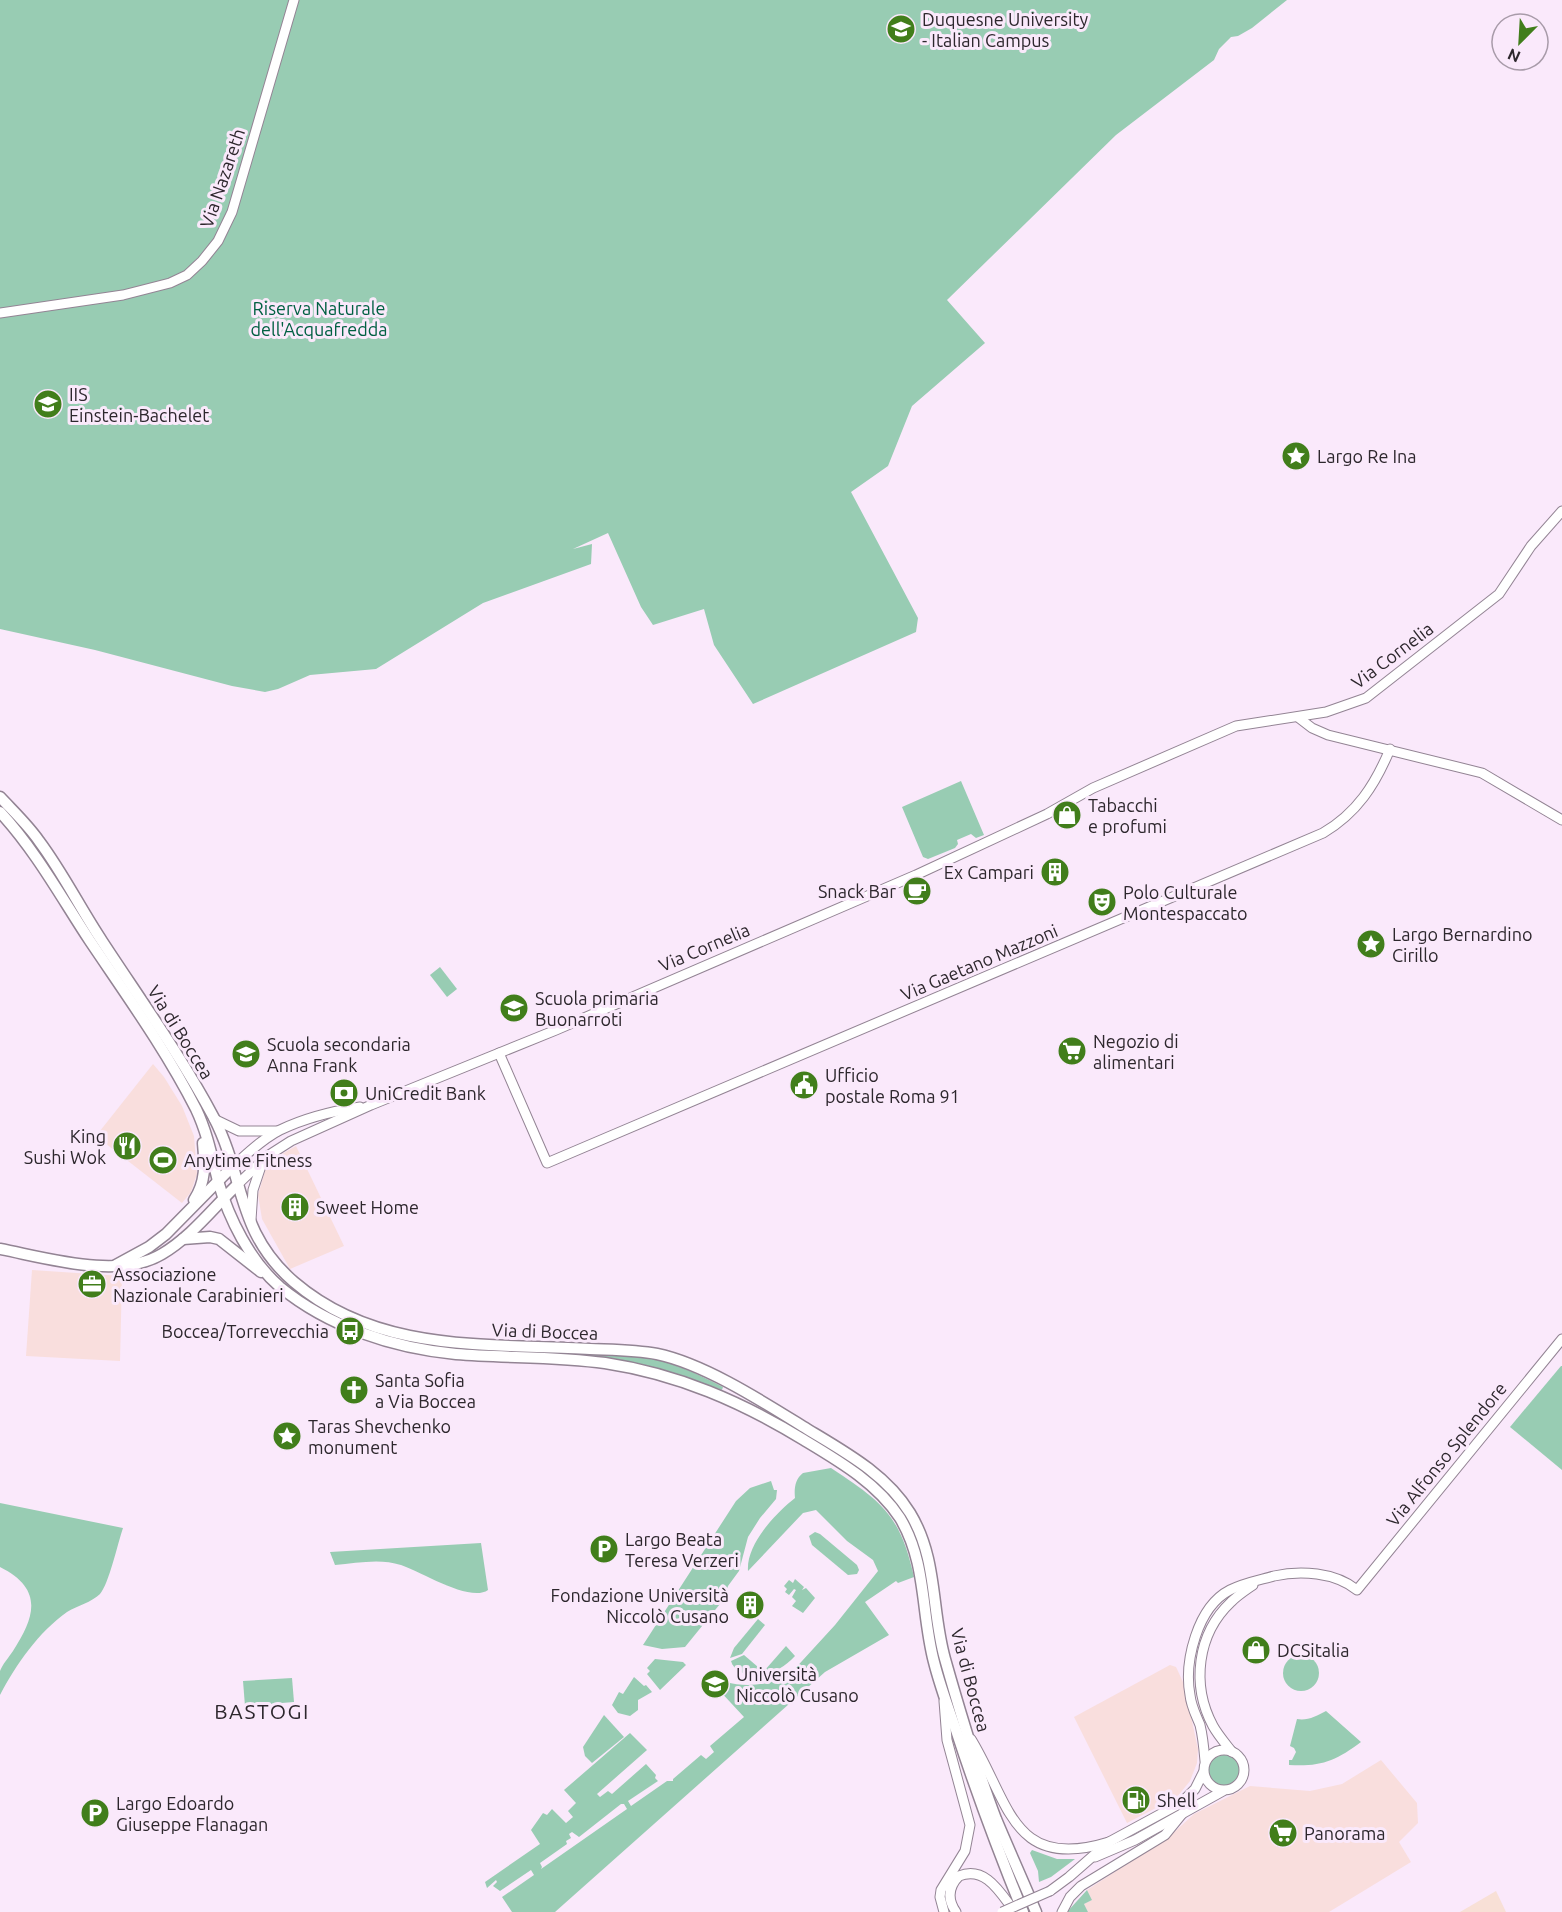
<svg xmlns="http://www.w3.org/2000/svg" width="1562" height="1912" viewBox="0 0 1562 1912" font-family="Ubuntu,sans-serif">
  <style>
    .commercial { fill: #f9dedd }
    .industrial { fill: #f8e0d6 }
    .green { fill: #98ccb3; fill-rule: evenodd }
    .lines { fill: none; stroke-linecap: round; stroke-linejoin: round }
    .tertiary-casing { stroke: #938494; stroke-width: 11 }
    .secondary-casing { stroke: #938494; stroke-width: 13 }
    .tertiary { stroke: #fff; stroke-width: 9 }
    .secondary { stroke: #fff; stroke-width: 10 }
    .tertiary-bridge-casing { stroke: #938494; stroke-width: 11; stroke-linecap: butt }
    .tertiary-bridge { stroke: #fff; stroke-width: 9 }
    .labels { text-anchor: middle; dominant-baseline: central; stroke-width: 6; stroke-linejoin: round; paint-order: stroke }
    .poi-label { font-size: 18px; fill: #2d272d; stroke: #fae9fb; text-anchor: start }
    .street-label { font-size: 18px; fill: #2d272d; stroke: #fae9fb }
    .park-label { font-size: 18px; fill: #016042; stroke: #fae9fb }
    .quarter-label { font-size: 21px; letter-spacing: 1.5px; fill: #2d272d; stroke: #fae9fb }
  </style>
  <rect width="100%" height="100%" fill="#fae9fb"/>
  <g class="commercial">
    <polygon points="153,1064 164,1077 182,1106 194,1136 197,1174 191,1192 182,1203 96,1136"/>
    <polygon points="296,1146 344,1246 290,1269 262,1219 258,1195 265,1171 273,1159"/>
    <polygon points="32,1270 122,1276 120,1361 26,1356"/>
    <polygon points="1170,1665 1176,1667 1184,1684 1198,1749 1197,1763 1190,1781 1177,1797 1127,1823 1074,1717"/>
    <polygon points="1381,1760 1417,1803 1418,1823 1399,1842 1411,1862 1329,1912 1088,1912 1084,1904 1092,1900 1087,1890 1170,1836 1194,1814 1250,1786 1310,1791 1342,1784"/>
  </g>
  <polygon class="industrial" points="1496,1891 1506,1912 1460,1912"/>
  <g class="green">
    <polygon points="0,0 1287,0 1252,28 1238,36 1231,37 1219,49 1214,60 1116,135 947,300 985,343 912,406 888,466 851,492 918,618 916,632 753,704 714,645 704,609 653,625 641,607 608,533 573,549 592,544 591,564 483,603 376,669 310,675 278,689 265,692 232,686 95,650 0,629"/>
    <polygon points="961,781 984,835 976,838 971,834 957,840 958,844 955,848 928,859 923,857 902,807"/>
    <polygon points="440,967 457,989 447,997 430,975"/>
    <path d="M566 1354C591 1355 617 1353 641 1357 670 1360 697 1374 723 1387L722 1390C668 1369 623 1360 566 1354Z"/>
    <polygon points="1561,1366 1562,1366 1562,1470 1510,1427"/>
    <path d="M831 1468C882 1502 900 1514 914 1577L898 1583 896 1581 865 1602 889 1635 825 1672 555 1912H512L502 1897 534 1875 531 1870 500 1891 493 1886 497 1882 496 1880 487 1888 485 1882 540 1844 531 1830 543 1813 547 1815 552 1809 566 1823 573 1817 568 1811 576 1803 564 1790 630 1733 647 1750 597 1794 600 1797 608 1791 612 1794 646 1764 656 1775 655 1778 658 1781 628 1801 631 1806 667 1781H673V1779L701 1755 706 1759 714 1752 710 1746 744 1717 718 1689 726 1682C746 1688 774 1685 791 1673L835 1625 878 1571 873 1560 847 1541 816 1510 803 1513 748 1571C746 1544 776 1513 795 1498 794 1489 795 1479 803 1473ZM621 1804H624L627 1809 541 1869 542 1867 540 1863 567 1844 566 1841 571 1838 569 1834 572 1832 579 1837Z"/>
    <polygon points="771,1481 774,1490 777,1490 776,1499 760,1518 748,1537 739,1571 728,1586 724,1599 685,1647 662,1649 643,1645 736,1501 750,1488"/>
    <path d="M0 1503 123 1528C118 1542 109 1584 100 1594 92 1602 77 1606 67 1612 38 1633 17 1663 0 1695 0 1688 0 1678 0 1671 2 1665 9 1657 13 1651 35 1617 44 1589 0 1567Z"/>
    <polygon points="815,1532 820,1534 857,1565 859,1570 857,1574 848,1575 812,1545 809,1536"/>
    <path d="M481 1543 488 1590C470 1603 420 1571 401 1565 380 1558 357 1563 335 1565L330 1552Z"/>
    <polygon points="795,1579 804,1587 802,1590 806,1588 815,1598 803,1613 792,1606 796,1601 792,1597 796,1590 794,1589 789,1595 785,1592 787,1589 784,1586 789,1580 793,1583"/>
    <polygon points="758,1619 765,1625 742,1654 730,1658 734,1648"/>
    <path d="M786 1646 795 1656C784 1668 772 1674 757 1674L760 1669 765 1670Z"/>
    <circle cx="1301" cy="1673" r="18"/>
    <path d="M744 1655 758 1667 753 1674C744 1675 734 1671 731 1661Z"/>
    <polygon points="655,1659 683,1662 686,1665 660,1690 647,1674 650,1671 647,1668"/>
    <polygon points="634,1677 644,1686 646,1685 652,1692 638,1700 638,1710 630,1716 618,1713 612,1705 619,1692 623,1694"/>
    <polygon points="292,1678 294,1702 245,1706 243,1681"/>
    <path d="M1326 1711 1361 1742C1336 1761 1320 1767 1289 1765V1760H1292L1296 1752 1294 1748 1290 1746 1297 1719C1307 1721 1317 1716 1326 1711Z"/>
    <polygon points="604,1715 624,1737 592,1763 585,1756 583,1747"/>
    <circle cx="1224" cy="1771" r="16"/>
    <polygon points="1032,1850 1057,1859 1075,1859 1051,1877 1039,1882 1038,1871 1030,1853"/>
    <polygon points="1087,1890 1092,1900 1084,1904 1088,1912 1067,1912"/>
  </g>
  <g class="lines">
    <g class="tertiary-casing">
      <g id="tertiary">
        <polyline points="0,313 123,295 170,283 187,275 202,261 218,241 232,212 294,0"/>
        <polyline points="1299,718 1312,728 1328,735 1482,773 1562,820"/>
        <path d="M499 1053 547 1163 1323 833C1357 813 1375 785 1390 749"/>
        <polyline points="214,1119 239,1131 277,1131"/>
        <path d="M232 1167C247 1154 262 1139 280 1130 305 1118 333 1111 360 1107"/>
        <polyline points="237,1185 266,1157 291,1141 371,1105 556,1030 916,875 1047,814 1093,788 1236,726 1326,712 1366,698 1499,594 1531,546 1562,511"/>
        <polyline points="251,1220 253,1190 262,1163"/>
        <path d="M971 1739C1010 1803 1012 1872 1109 1842"/>
        <circle cx="1224" cy="1770" r="20"/>
        <path d="M1232 1752C1225 1743 1218 1735 1213 1726 1191 1685 1197 1634 1231 1602 1238 1595 1246 1590 1253 1585"/>
        <path d="M1205 1761C1204 1749 1203 1737 1200 1725 1196 1715 1191 1706 1190 1695 1184 1662 1197 1607 1230 1590 1243 1583 1260 1580 1274 1576 1300 1570 1335 1572 1357 1590L1562 1339"/>
        <polyline points="1095,1857 1135,1840 1223,1791"/>
        <polyline points="1050,1891 1069,1877 1109,1842 1181,1803 1195,1789 1203,1773"/>
        <polyline points="944,1912 940,1897 941,1890 965,1851 970,1825 947,1740 944,1701"/>
        <path d="M956 1912C947 1899 948 1887 959 1876 986 1865 1001 1894 1015 1912"/>
        <polyline points="1062,1912 1070,1897 1081,1886 1165,1835 1182,1814"/>
      </g>
    </g>
    <g class="secondary-casing">
      <g id="secondary">
        <path d="M0 797C13 811 28 825 39 841 63 873 80 908 102 941 140 999 181 1056 214 1118 245 1178 236 1232 294 1282 378 1354 488 1343 590 1349 613 1350 636 1350 657 1354 705 1364 765 1403 807 1429 845 1452 886 1474 910 1513 938 1559 931 1610 945 1659 960 1712 976 1767 996 1819 1009 1850 1023 1881 1036 1912"/>
        <path d="M0 812C36 851 61 897 90 941 127 996 166 1050 196 1109 207 1132 212 1157 218 1181 229 1219 250 1261 280 1287 329 1327 393 1348 456 1354 505 1358 556 1356 605 1363 678 1374 742 1402 804 1440 839 1461 877 1483 900 1518 927 1563 921 1613 934 1662 940 1686 949 1710 957 1733 977 1794 999 1853 1023 1912"/>
        <path d="M194 1200C206 1182 205 1164 203 1143"/>
        <polyline points="183,1239 210,1237 219,1239 261,1272"/>
        <path d="M0 1249C47 1258 119 1280 162 1254 191 1237 213 1208 237 1185"/>
        <polyline points="116,1265 149,1247 166,1234 232,1167"/>
      </g>
    </g>
    <use href="#tertiary" class="tertiary"/>
    <use href="#secondary" class="secondary"/>
    <g class="tertiary-bridge-casing">
      <polyline id="tertiary-bridge" points="1002,1912 1050,1891"/>
    </g>
    <use href="#tertiary-bridge" class="tertiary-bridge"/>
  </g>
  <defs>
    <g id="university-disc" transform="scale(1.5)"><circle r="9.5" fill="#417e1b" stroke="#fae9fb"/><path d="M0-5L7-2L0 1L-7-2ZM-4 1L0 2.5L4 1V4Q0 6-4 4Z" fill="#fff"/></g>
    <g id="school-disc" transform="scale(1.5)"><circle r="9.5" fill="#417e1b" stroke="#fae9fb"/><path d="M0-5L7-2L0 1L-7-2ZM-4 1L0 2.5L4 1V4Q0 6-4 4Z" fill="#fff"/></g>
    <g id="sight-disc" transform="scale(1.5)"><circle r="9.5" fill="#417e1b" stroke="#fae9fb"/><path d="M0-6L1.8-2.2L6-1.7L2.9 1.2L3.7 5.4L0 3.3L-3.7 5.4L-2.9 1.2L-6-1.7L-1.8-2.2Z" fill="#fff"/></g>
    <g id="shop-disc" transform="scale(1.5)"><circle r="9.5" fill="#417e1b" stroke="#fae9fb"/><path d="M-5-2.5h2.3a2.7 3.5 0 0 1 5.4 0H5L5.5 6h-11ZM-1.5-2.5h3a1.5 2.3 0 0 0-3 0Z" fill="#fff"/></g>
    <g id="building-disc" transform="scale(1.5)"><circle r="9.5" fill="#417e1b" stroke="#fae9fb"/><path d="M-4-6H4V6H1V3H-1V6H-4ZM-2.5-4.3h1.7v1.8h-1.7ZM.8-4.3h1.7v1.8H.8ZM-2.5-1h1.7V.8h-1.7ZM.8-1h1.7V.8H.8Z" fill="#fff"/></g>
    <g id="cafe-disc" transform="scale(1.5)"><circle r="9.5" fill="#417e1b" stroke="#fae9fb"/><path d="M-5.5-4.5H6V0H3Q3 3.5 0 3.5H-2.5Q-5.5 3.5-5.5 0ZM3-3.2v2h1.7v-2ZM-6 4.5H4V6H-6Z" fill="#fff"/></g>
    <g id="theatre-disc" transform="scale(1.5)"><circle r="9.5" fill="#417e1b" stroke="#fae9fb"/><path d="M-5-5.5Q0-4 5-5.5V0Q5 5 0 6Q-5 5-5 0ZM-3.3-2.5H-1v1.5H-3.3ZM1-2.5H3.3v1.5H1ZM-2.8 1Q0 5.5 2.8 1Z" fill="#fff"/></g>
    <g id="supermarket-disc" transform="scale(1.5)"><circle r="9.5" fill="#417e1b" stroke="#fae9fb"/><path d="M-6-5.5h2.5l.6 2H6L4.5 2H-2.5L-4.4-4H-6ZM-1.5 3.2a1.3 1.3 0 1 0 .1 0ZM3 3.2a1.3 1.3 0 1 0 .1 0Z" fill="#fff"/></g>
    <g id="civic-disc" transform="scale(1.5)"><circle r="9.5" fill="#417e1b" stroke="#fae9fb"/><path d="M-.6-6.5H3V-4.5H.6V-3L4-1V1h2V6H-6V1h2V-1L-.6-3ZM-1.2 2.5V6h2.4V2.5Z" fill="#fff"/></g>
    <g id="bank-disc" transform="scale(1.5)"><circle r="9.5" fill="#417e1b" stroke="#fae9fb"/><path d="M-6-4H6V4H-6ZM0-2.3a2.3 2.3 0 1 0 0 4.6a2.3 2.3 0 1 0 0-4.6Z" fill="#fff"/></g>
    <g id="restaurant-disc" transform="scale(1.5)"><circle r="9.5" fill="#417e1b" stroke="#fae9fb"/><path d="M-5-6h1v4h1v-4h1v4h1v-4h1v5L-1.5 .5V6h-2V.5L-5-1ZM5-6V6H3V1.5H1.5Q1.5-4 5-6Z" fill="#fff"/></g>
    <g id="stadium-disc" transform="scale(1.5)"><circle r="9.5" fill="#417e1b" stroke="#fae9fb"/><path d="M0-5a6.5 5 0 1 0 0 10a6.5 5 0 1 0 0-10ZM-3.5-1.8h7v3.6h-7Z" fill="#fff"/></g>
    <g id="office-disc" transform="scale(1.5)"><circle r="9.5" fill="#417e1b" stroke="#fae9fb"/><path d="M-6-3h4V-5.5h4V-3h4V5H-6ZM-1-4.5V-3h2v-1.5ZM-6 0V1H6V0Z" fill="#fff"/></g>
    <g id="bus-disc" transform="scale(1.5)"><circle r="9.5" fill="#417e1b" stroke="#fae9fb"/><path d="M-5-6H5V4H4V6H2V4H-2V6H-4V4H-5ZM-3.5-4V0h7V-4ZM-3.5 1.2v1.5H-2V1.2ZM2 1.2v1.5H3.5V1.2Z" fill="#fff"/></g>
    <g id="church-disc" transform="scale(1.5)"><circle r="9.5" fill="#417e1b" stroke="#fae9fb"/><path d="M-1.2-6h2.4v3.5h3.3v2.4h-3.3V6h-2.4V-.1h-3.3v-2.4h3.3Z" fill="#fff"/></g>
    <g id="parking-disc" transform="scale(1.5)"><circle r="9.5" fill="#417e1b" stroke="#fae9fb"/><path d="M-3.5-5.5H1a3.5 3.5 0 0 1 0 7H-1V5.5H-3.5ZM-1-3.4V-.6H.8a1.4 1.4 0 0 0 0-2.8Z" fill="#fff"/></g>
    <g id="fuel-disc" transform="scale(1.5)"><circle r="9.5" fill="#417e1b" stroke="#fae9fb"/><path d="M-5.5-6h7V0h2V4h1.3V-2.5L3-4.5l.8-.8L6-3V5H2.5V1h-1V6h-7ZM-4.2-4.7v3.2H.2V-4.7Z" fill="#fff"/></g>
  </defs>
  <g fill-rule="evenodd">
    <use href="#university-disc" x="901" y="29"/>
    <use href="#school-disc" x="48" y="404"/>
    <use href="#sight-disc" x="1296" y="456"/>
    <use href="#shop-disc" x="1067" y="815"/>
    <use href="#building-disc" x="1055" y="872"/>
    <use href="#cafe-disc" x="917" y="891"/>
    <use href="#theatre-disc" x="1102" y="902"/>
    <use href="#sight-disc" x="1371" y="944"/>
    <use href="#school-disc" x="514" y="1008"/>
    <use href="#supermarket-disc" x="1072" y="1051"/>
    <use href="#school-disc" x="246" y="1054"/>
    <use href="#civic-disc" x="804" y="1085"/>
    <use href="#bank-disc" x="344" y="1093"/>
    <use href="#restaurant-disc" x="127" y="1146"/>
    <use href="#stadium-disc" x="163" y="1160"/>
    <use href="#building-disc" x="295" y="1207"/>
    <use href="#office-disc" x="92" y="1284"/>
    <use href="#bus-disc" x="350" y="1331"/>
    <use href="#church-disc" x="354" y="1390"/>
    <use href="#sight-disc" x="287" y="1436"/>
    <use href="#parking-disc" x="604" y="1549"/>
    <use href="#building-disc" x="750" y="1605"/>
    <use href="#shop-disc" x="1256" y="1650"/>
    <use href="#university-disc" x="715" y="1684"/>
    <use href="#fuel-disc" x="1136" y="1800"/>
    <use href="#parking-disc" x="95" y="1813"/>
    <use href="#supermarket-disc" x="1283" y="1833"/>
  </g>
  <g class="labels">
    <g class="poi-label">
      <text x="922" y="19">Duquesne University<tspan x="922" dy="21">- Italian Campus</tspan></text>
      <text x="69" y="394">IIS<tspan x="69" dy="21">Einstein-Bachelet</tspan></text>
      <text x="1317" y="456">Largo Re Ina</text>
      <text x="1088" y="805">Tabacchi<tspan x="1088" dy="21">e profumi</tspan></text>
      <text x="1034" y="872" text-anchor="end">Ex Campari</text>
      <text x="896" y="891" text-anchor="end">Snack Bar</text>
      <text x="1123" y="892">Polo Culturale<tspan x="1123" dy="21">Montespaccato</tspan></text>
      <text x="1392" y="934">Largo Bernardino<tspan x="1392" dy="21">Cirillo</tspan></text>
      <text x="535" y="998">Scuola primaria<tspan x="535" dy="21">Buonarroti</tspan></text>
      <text x="1093" y="1041">Negozio di<tspan x="1093" dy="21">alimentari</tspan></text>
      <text x="267" y="1044">Scuola secondaria<tspan x="267" dy="21">Anna Frank</tspan></text>
      <text x="825" y="1075">Ufficio<tspan x="825" dy="21">postale Roma 91</tspan></text>
      <text x="365" y="1093">UniCredit Bank</text>
      <text x="106" y="1136" text-anchor="end">King<tspan x="106" dy="21">Sushi Wok</tspan></text>
      <text x="184" y="1160">Anytime Fitness</text>
      <text x="316" y="1207">Sweet Home</text>
      <text x="113" y="1274">Associazione<tspan x="113" dy="21">Nazionale Carabinieri</tspan></text>
      <text x="329" y="1331" text-anchor="end">Boccea/Torrevecchia</text>
      <text x="375" y="1380">Santa Sofia<tspan x="375" dy="21">a Via Boccea</tspan></text>
      <text x="308" y="1426">Taras Shevchenko<tspan x="308" dy="21">monument</tspan></text>
      <text x="625" y="1539">Largo Beata<tspan x="625" dy="21">Teresa Verzeri</tspan></text>
      <text x="729" y="1595" text-anchor="end">Fondazione Università<tspan x="729" dy="21">Niccolò Cusano</tspan></text>
      <text x="1277" y="1650">DCSitalia</text>
      <text x="736" y="1674">Università<tspan x="736" dy="21">Niccolò Cusano</tspan></text>
      <text x="1157" y="1800">Shell</text>
      <text x="116" y="1803">Largo Edoardo<tspan x="116" dy="21">Giuseppe Flanagan</tspan></text>
      <text x="1304" y="1833">Panorama</text>
    </g>
    <g class="street-label">
      <text transform="translate(222 178) rotate(-71)">Via Nazareth</text>
      <text transform="translate(1392 655) rotate(-37)">Via Cornelia</text>
      <text transform="translate(704 947) rotate(-23)">Via Cornelia</text>
      <text transform="translate(979 962) rotate(-23)">Via Gaetano Mazzoni</text>
      <text transform="translate(181 1032) rotate(58)">Via di Boccea</text>
      <text transform="translate(545 1331) rotate(2)">Via di Boccea</text>
      <text transform="translate(1446 1454) rotate(-51)">Via Alfonso Splendore</text>
      <text transform="translate(971 1680) rotate(75)">Via di Boccea</text>
    </g>
    <g class="park-label">
      <text x="319" y="308">Riserva Naturale<tspan x="319" dy="21">dell'Acquafredda</tspan></text>
    </g>
    <g class="quarter-label">
      <text x="262" y="1711">BASTOGI</text>
    </g>
  </g>
  <g transform="translate(1520 42) rotate(204)"><circle r="28" fill="#fae9fb" stroke="#a89ba9" stroke-width="1.5"/>
  <path d="M0-4.5L10 22L0 15L-10 22Z" fill="#417e1b"/>
  <text y="-9" font-size="16" font-weight="bold" text-anchor="middle" fill="#2d272d">N</text>
  </g>
</svg>
